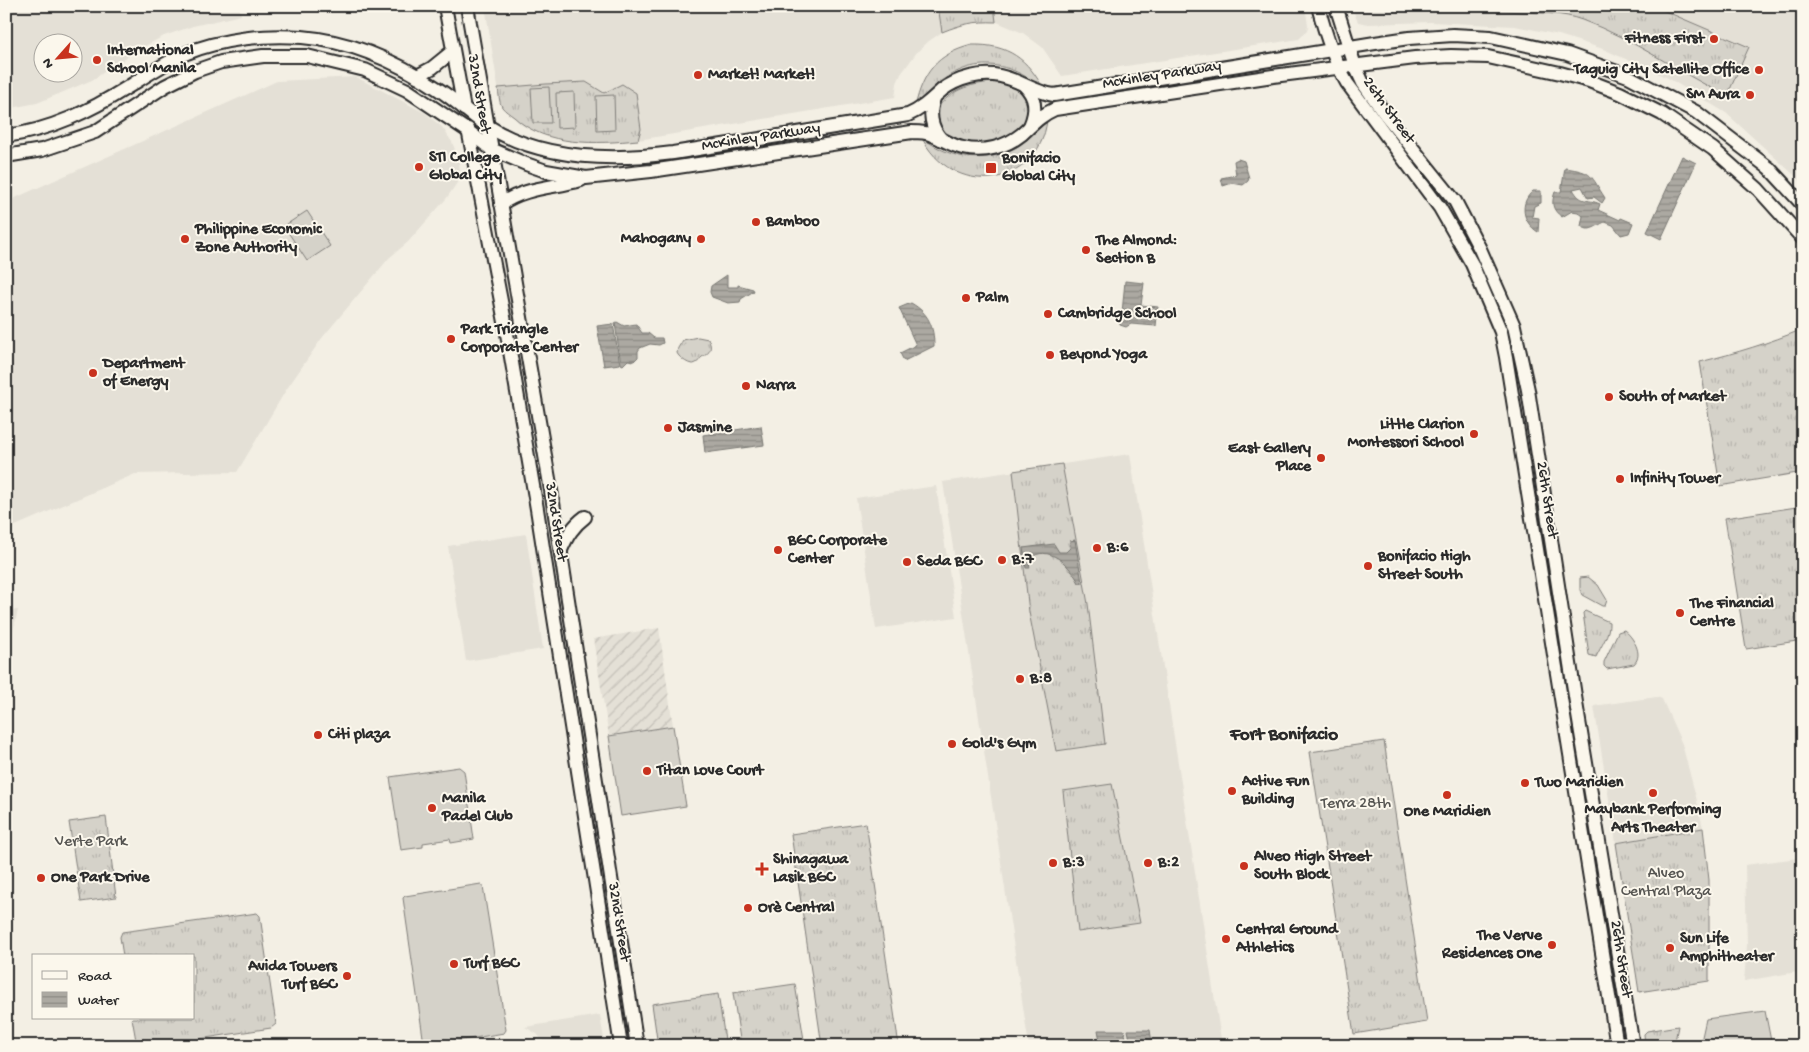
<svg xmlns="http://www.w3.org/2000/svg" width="1809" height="1052" viewBox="0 0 1809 1052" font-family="'Gochi Hand',sans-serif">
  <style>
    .built { fill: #e4e0d6; fill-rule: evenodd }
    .industrial { fill: url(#industrial-furrows) }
    .grass { fill: url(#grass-tufts); stroke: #807e7a }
    .pitch { fill: #d5d2c9; stroke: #807e7a }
    .water { fill: url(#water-rules); stroke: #787772 }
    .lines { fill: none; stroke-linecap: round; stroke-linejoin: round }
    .secondary-casing { stroke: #2b2b2b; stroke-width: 16 }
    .secondary { stroke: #fbf7ec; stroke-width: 12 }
    .poi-dot { fill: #c8321e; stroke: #fbf7ec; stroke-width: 2 }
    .labels { text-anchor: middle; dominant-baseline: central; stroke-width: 4; stroke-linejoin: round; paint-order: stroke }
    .poi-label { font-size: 16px; font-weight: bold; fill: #2b2b2b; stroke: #fbf7ec; text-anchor: start }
    .street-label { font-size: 16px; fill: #2b2b2b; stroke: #fbf7ec }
    .park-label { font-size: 16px; fill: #565552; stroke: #fbf7ec }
    .quarter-label { font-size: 19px; font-weight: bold; fill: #2b2b2b; stroke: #fbf7ec }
  </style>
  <defs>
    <pattern id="industrial-furrows" width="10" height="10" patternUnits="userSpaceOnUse" patternTransform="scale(1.25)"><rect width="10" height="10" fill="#e4e0d6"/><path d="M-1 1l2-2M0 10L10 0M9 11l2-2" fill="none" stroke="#c4c0b8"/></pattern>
    <pattern id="grass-tufts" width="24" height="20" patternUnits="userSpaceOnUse" patternTransform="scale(1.25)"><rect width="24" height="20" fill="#d5d2c9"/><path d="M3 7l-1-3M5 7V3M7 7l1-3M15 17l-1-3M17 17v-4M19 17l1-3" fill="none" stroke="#b7b4ad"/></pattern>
    <pattern id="water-rules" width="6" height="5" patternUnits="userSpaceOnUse" patternTransform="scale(1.25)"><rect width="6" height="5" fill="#aca9a2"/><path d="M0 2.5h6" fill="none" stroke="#8c8a84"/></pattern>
  </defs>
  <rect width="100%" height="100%" fill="#f3efe4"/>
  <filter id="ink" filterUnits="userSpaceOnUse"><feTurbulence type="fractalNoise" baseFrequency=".02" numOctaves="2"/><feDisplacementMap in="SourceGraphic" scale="10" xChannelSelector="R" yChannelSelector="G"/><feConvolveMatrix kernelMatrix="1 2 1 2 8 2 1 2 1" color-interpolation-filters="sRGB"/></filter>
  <g filter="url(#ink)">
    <g class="built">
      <path d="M6 6H239L241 15 193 26 164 36 141 48 92 80 37 103 6 109ZM72 42V72H42V42Z"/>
      <polygon points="485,6 1305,6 1308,25 1307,31 1299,39 1062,76 1042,47 1023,33 997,22 979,21 961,24 942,32 929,41 917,52 901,74 897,83 895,97 638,140 595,143 570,140 534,131 523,126 501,106"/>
      <polygon points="1351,6 1803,6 1803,183 1726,113 1668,78 1603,49 1559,35 1515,26 1431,22 1369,24 1358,22"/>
      <polygon points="356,77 425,113 442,127 452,142 459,160 460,174 457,183 446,199 408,242 389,258 322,338 286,390 237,472 135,474 6,530 6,202 277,81"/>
      <polygon points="1130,454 1222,1046 1029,1046 943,482"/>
      <polygon points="936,486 956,617 876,629 856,498"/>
      <polygon points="526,534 543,649 466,661 448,546"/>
      <polygon points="18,610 11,639 6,660 6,611"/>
      <polygon points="1657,697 1662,699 1682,744 1696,797 1703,828 1616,843 1594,706"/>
      <polygon points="1798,858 1803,883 1803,971 1744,981 1747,945 1745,865"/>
      <polygon points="600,1015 605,1046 547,1046 537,1034 525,1027"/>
    </g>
    <polygon class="industrial" points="659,628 673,726 609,736 593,639"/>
    <g class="grass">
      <path d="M938 6H994L996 22C975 21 962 24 942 32Z"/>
      <path d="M1393 6H1653L1749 47 1727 96C1678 72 1634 39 1582 20 1563 13 1542 13 1522 12 1479 9 1437 9 1393 11Z"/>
      <path d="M972 45C1008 44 1028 59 1044 90 997 49 951 61 915 107 923 72 937 54 972 45Z"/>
      <path d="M586 82 604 93 622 84 636 93 641 129 638 140C597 144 546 147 514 117 510 114 505 111 502 107 499 102 499 94 498 88L546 84Z"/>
      <path d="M992 82C1012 85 1021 88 1031 106 1029 111 1028 116 1025 120 1010 142 978 148 954 138 949 136 941 133 938 128 936 123 937 114 937 108 953 89 967 85 992 82Z"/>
      <path d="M1047 120C1039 190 951 199 921 136 947 159 983 165 1015 148 1027 142 1037 130 1047 120Z"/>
      <path d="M1803 329V472L1720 486 1700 362C1736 353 1769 343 1803 329Z"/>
      <path d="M698 337 708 339C713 348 710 353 702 357 699 359 699 362 696 363 691 367 679 358 677 353L678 348 683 340Z"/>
      <polygon points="1062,464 1088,604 1105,744 1056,751 1029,612 1013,471"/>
      <polygon points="1803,506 1803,640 1746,649 1725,518"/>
      <polygon points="1588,577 1598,585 1607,600 1605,606 1602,606 1582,595 1580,590 1580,578"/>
      <path d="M1585 611 1609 622C1610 634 1601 646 1596 657L1589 655 1583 613Z"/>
      <path d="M1624 630C1633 637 1644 654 1634 664L1607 669 1604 666V662L1618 632Z"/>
      <polygon points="1384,741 1427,1022 1354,1034 1310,752"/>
      <polygon points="1112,784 1140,923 1078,932 1063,791"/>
      <polygon points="106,817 116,897 81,902 69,822"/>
      <polygon points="866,823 899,1046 822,1046 791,834"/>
      <polygon points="1703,828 1709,880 1709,981 1639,992 1616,843"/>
      <polygon points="257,913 260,916 276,1024 271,1028 153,1046 137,1046 132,1018 194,1018 194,956 123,956 120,937 122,932"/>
      <polygon points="795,984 805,1046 741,1046 733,993"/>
      <polygon points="718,994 726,1046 658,1046 652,1004"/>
      <polygon points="1678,1026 1674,1046 1645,1046 1644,1034 1647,1031"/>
    </g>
    <g class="pitch">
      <polygon points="549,87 551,123 533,123 531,88"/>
      <polygon points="574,92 575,127 557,128 556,93"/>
      <polygon points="614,95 615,130 597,131 596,96"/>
      <polygon points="307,211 330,246 307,261 284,226"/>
      <polygon points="673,726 686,806 621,816 609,736"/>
      <polygon points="459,767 464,771 474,839 451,843 450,839 423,843 423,847 401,850 390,777"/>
      <polygon points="481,884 483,886 506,1030 504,1033 427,1046 424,1044 403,898 405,896"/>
      <polygon points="1765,1011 1772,1046 1700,1046 1706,1019"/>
    </g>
    <g class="water">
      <polygon points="1682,156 1696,163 1661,239 1647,232"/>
      <polygon points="1238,159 1244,161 1249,178 1248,181 1243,185 1232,183 1223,186 1221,178 1236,175 1234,161"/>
      <path d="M1565 168C1594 172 1590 175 1605 198L1602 203 1594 197 1588 198 1582 187 1573 189C1581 204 1587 198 1600 204L1598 210 1620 220 1621 218 1633 223 1629 233 1621 235 1613 225 1605 222C1595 226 1590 233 1581 226L1583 216 1578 212 1572 211 1562 217C1552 210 1551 203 1555 192H1561Z"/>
      <path d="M1533 191H1541V203L1534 206 1532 217 1539 218 1538 232C1522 222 1519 203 1533 191Z"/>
      <polygon points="727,275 727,287 738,287 738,285 753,289 754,291 741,299 740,302 728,303 712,297 710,292 711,286"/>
      <polygon points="1125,281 1144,283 1141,305 1158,307 1156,326 1131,324 1126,327 1120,325 1118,319 1122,313"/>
      <path d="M911 303C929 313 934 327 934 346L904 361 900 353 916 345 899 308Z"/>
      <polygon points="617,322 624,326 636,324 642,333 648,333 654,338 662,338 663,343 659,345 650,344 640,348 638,351 638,357 634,361 628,360 623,365 621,364 615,323"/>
      <polygon points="613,324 620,364 604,366 597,326"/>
      <polygon points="761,426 764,445 705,453 703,435"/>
      <path d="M1075 540 1082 583H1079C1071 567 1052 546 1033 556L1029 563 1030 568H1026L1023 548 1054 544 1059 552H1066L1070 548V541Z"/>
      <polygon points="1098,1030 1124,1030 1128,1046 1101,1046"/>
      <polygon points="1128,1030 1150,1030 1152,1043 1131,1045"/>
    </g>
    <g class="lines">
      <g class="secondary-casing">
        <g id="secondary">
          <polyline points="445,6 464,109"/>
          <polyline points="467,6 552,496 637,1046"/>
          <path d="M1318 6C1325 33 1333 59 1347 83L1440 208 1472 264 1501 332 1506 357 1617 1046"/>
          <polyline points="1336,6 1355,66 1363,83 1385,114 1455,201 1480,249 1514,326 1528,390 1577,709 1633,1046"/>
          <polyline points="417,76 432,68 453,51"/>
          <path d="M1024 85C1036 97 1037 110 1030 126"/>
          <path d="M934 98C929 113 930 126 941 139"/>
          <polyline points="468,129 505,322 537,509 621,1046"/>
          <path d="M6 136C51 130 90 111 128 87 147 75 166 62 187 53 222 39 264 34 302 37 351 41 398 62 438 89 455 100 470 114 486 125 540 160 612 161 673 153L908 115C922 109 931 100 942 90 958 78 981 72 1000 76 1020 80 1033 92 1054 95L1375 43 1409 38 1453 35 1491 37 1567 54 1628 76 1696 112 1769 168 1803 205"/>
          <path d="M6 156 42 150 95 132 165 86 195 71 221 62 263 56H307L365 70 407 90 468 131 491 149 526 164 546 171 586 178 651 171 912 132C919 132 926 132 932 135 943 139 952 146 963 148 984 153 1006 147 1022 134 1033 124 1041 115 1055 109L1273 76 1415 58 1451 56 1488 57 1560 73 1589 81 1620 93 1662 114 1713 149 1758 189 1803 239"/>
          <path d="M501 204C525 187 553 188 581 180"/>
          <path d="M561 550C567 536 573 526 585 517"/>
        </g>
      </g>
      <use href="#secondary" class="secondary"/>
    </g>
  </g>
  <g class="poi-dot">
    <circle cx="1714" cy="39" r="5"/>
    <circle cx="97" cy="60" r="5"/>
    <circle cx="1759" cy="70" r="5"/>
    <circle cx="698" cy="75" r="5"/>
    <circle cx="1750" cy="95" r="5"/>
    <circle cx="419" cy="167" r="5"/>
    <rect x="985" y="162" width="12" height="12" rx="2.5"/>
    <circle cx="756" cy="222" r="5"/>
    <circle cx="185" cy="239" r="5"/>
    <circle cx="701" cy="239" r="5"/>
    <circle cx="1086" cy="250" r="5"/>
    <circle cx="966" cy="298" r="5"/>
    <circle cx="1048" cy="314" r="5"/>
    <circle cx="451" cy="339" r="5"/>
    <circle cx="1050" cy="355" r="5"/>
    <circle cx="93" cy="373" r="5"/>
    <circle cx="746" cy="386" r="5"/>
    <circle cx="1609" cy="397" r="5"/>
    <circle cx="668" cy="428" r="5"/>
    <circle cx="1474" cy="434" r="5"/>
    <circle cx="1321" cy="458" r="5"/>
    <circle cx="1620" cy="479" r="5"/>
    <circle cx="1097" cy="548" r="5"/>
    <circle cx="778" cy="550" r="5"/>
    <circle cx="1002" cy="560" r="5"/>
    <circle cx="907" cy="562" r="5"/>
    <circle cx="1368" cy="566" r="5"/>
    <circle cx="1680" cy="613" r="5"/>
    <circle cx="1020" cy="679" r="5"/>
    <circle cx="318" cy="735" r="5"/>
    <circle cx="952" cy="744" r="5"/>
    <circle cx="647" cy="771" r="5"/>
    <circle cx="1525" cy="783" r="5"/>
    <circle cx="1232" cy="791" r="5"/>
    <circle cx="1653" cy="793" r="5"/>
    <circle cx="1447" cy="795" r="5"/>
    <circle cx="432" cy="808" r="5"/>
    <circle cx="1053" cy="863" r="5"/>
    <circle cx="1148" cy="863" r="5"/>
    <circle cx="1244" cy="866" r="5"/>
    <path d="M759.5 861.5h5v5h5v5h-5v5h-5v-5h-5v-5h5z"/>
    <circle cx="41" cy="878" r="5"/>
    <circle cx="748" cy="908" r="5"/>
    <circle cx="1226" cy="939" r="5"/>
    <circle cx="1552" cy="945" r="5"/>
    <circle cx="1670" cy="948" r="5"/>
    <circle cx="454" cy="964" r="5"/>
    <circle cx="347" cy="976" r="5"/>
  </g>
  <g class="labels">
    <g class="poi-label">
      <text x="1704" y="39" text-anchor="end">Fitness First</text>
      <text x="107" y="51">International<tspan x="107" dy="18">School Manila</tspan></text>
      <text x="1749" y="70" text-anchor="end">Taguig City Satellite Office</text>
      <text x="708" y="75">Market! Market!</text>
      <text x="1740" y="95" text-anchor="end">SM Aura</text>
      <text x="429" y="158">STI College<tspan x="429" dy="18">Global City</tspan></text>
      <text x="1002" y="159">Bonifacio<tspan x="1002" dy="18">Global City</tspan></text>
      <text x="766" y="222">Bamboo</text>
      <text x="195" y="230">Philippine Economic<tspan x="195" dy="18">Zone Authority</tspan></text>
      <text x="691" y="239" text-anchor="end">Mahogany</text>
      <text x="1096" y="241">The Almond:<tspan x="1096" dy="18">Section B</tspan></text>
      <text x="976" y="298">Palm</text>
      <text x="1058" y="314">Cambridge School</text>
      <text x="461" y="330">Park Triangle<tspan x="461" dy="18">Corporate Center</tspan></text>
      <text x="1060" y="355">Beyond Yoga</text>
      <text x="103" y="364">Department<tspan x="103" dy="18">of Energy</tspan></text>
      <text x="756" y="386">Narra</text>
      <text x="1619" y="397">South of Market</text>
      <text x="1464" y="425" text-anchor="end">Little Clarion<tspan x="1464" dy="18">Montessori School</tspan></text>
      <text x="678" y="428">Jasmine</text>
      <text x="1311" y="449" text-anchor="end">East Gallery<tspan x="1311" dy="18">Place</tspan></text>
      <text x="1630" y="479">Infinity Tower</text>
      <text x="788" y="541">BGC Corporate<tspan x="788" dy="18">Center</tspan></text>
      <text x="1107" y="548">B:6</text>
      <text x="1378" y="557">Bonifacio High<tspan x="1378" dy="18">Street South</tspan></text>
      <text x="1012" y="560">B:7</text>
      <text x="917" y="562">Seda BGC</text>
      <text x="1690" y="604">The Financial<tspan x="1690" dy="18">Centre</tspan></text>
      <text x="1030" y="679">B:8</text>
      <text x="328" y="735">Citi plaza</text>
      <text x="962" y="744">Gold's Gym</text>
      <text x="657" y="771">Titan Love Court</text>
      <text x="1242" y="782">Active Fun<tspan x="1242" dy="18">Building</tspan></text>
      <text x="1535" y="783">Two Maridien</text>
      <text x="442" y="799">Manila<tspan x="442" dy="18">Padel Club</tspan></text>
      <text x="1653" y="810" text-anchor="middle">Maybank Performing<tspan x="1653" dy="18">Arts Theater</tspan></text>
      <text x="1447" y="812" text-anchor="middle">One Maridien</text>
      <text x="1254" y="857">Alveo High Street<tspan x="1254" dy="18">South Block</tspan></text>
      <text x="773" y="860">Shinagawa<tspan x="773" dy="18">Lasik BGC</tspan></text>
      <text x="1063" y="863">B:3</text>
      <text x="1158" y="863">B:2</text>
      <text x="51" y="878">One Park Drive</text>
      <text x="758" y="908">Orè Central</text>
      <text x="1236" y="930">Central Ground<tspan x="1236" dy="18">Athletics</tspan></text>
      <text x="1542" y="936" text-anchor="end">The Verve<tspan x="1542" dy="18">Residences One</tspan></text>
      <text x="1680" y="939">Sun Life<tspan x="1680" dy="18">Amphitheater</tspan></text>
      <text x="464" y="964">Turf BGC</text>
      <text x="337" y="967" text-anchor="end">Avida Towers<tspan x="337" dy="18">Turf BGC</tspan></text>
    </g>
    <g class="street-label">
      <text transform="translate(1162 76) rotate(-9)">McKinley Parkway</text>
      <text transform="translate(478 94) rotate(80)">32nd Street</text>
      <text transform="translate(1388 111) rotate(54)">26th Street</text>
      <text transform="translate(761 138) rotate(-9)">McKinley Parkway</text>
      <text transform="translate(1546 500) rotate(81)">26th Street</text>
      <text transform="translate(555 522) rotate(81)">32nd Street</text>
      <text transform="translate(618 922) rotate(81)">32nd Street</text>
      <text transform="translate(1620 959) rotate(81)">26th Street</text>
    </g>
    <g class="park-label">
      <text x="1356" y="804">Terra 28th</text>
      <text x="91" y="842">Verte Park</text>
      <text x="1666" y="874">Alveo<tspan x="1666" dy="18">Central Plaza</tspan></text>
    </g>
    <g class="quarter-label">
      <text x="1284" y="735">Fort Bonifacio</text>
    </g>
  </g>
  <rect width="1809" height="1052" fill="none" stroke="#fbf7ec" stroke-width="25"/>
  <rect x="12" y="12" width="1784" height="1027" fill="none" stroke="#2b2b2b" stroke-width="2" filter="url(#ink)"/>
  <rect x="32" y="954" width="162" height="65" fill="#fbf7ec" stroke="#a8a59f"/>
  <rect x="42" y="971" width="25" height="8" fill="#fbf7ec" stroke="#a8a59f"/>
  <text x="78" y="980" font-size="15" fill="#2b2b2b">Road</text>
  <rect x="42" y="992" width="25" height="15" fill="url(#water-rules)" stroke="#a8a59f"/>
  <text x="78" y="1004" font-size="15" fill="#2b2b2b">Water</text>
  <g transform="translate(58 58) rotate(243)"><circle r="24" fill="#fbf7ec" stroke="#a8a59f"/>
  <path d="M0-4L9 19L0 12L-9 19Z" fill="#c8321e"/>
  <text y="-8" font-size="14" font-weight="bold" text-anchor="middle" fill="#2b2b2b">N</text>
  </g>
</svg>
